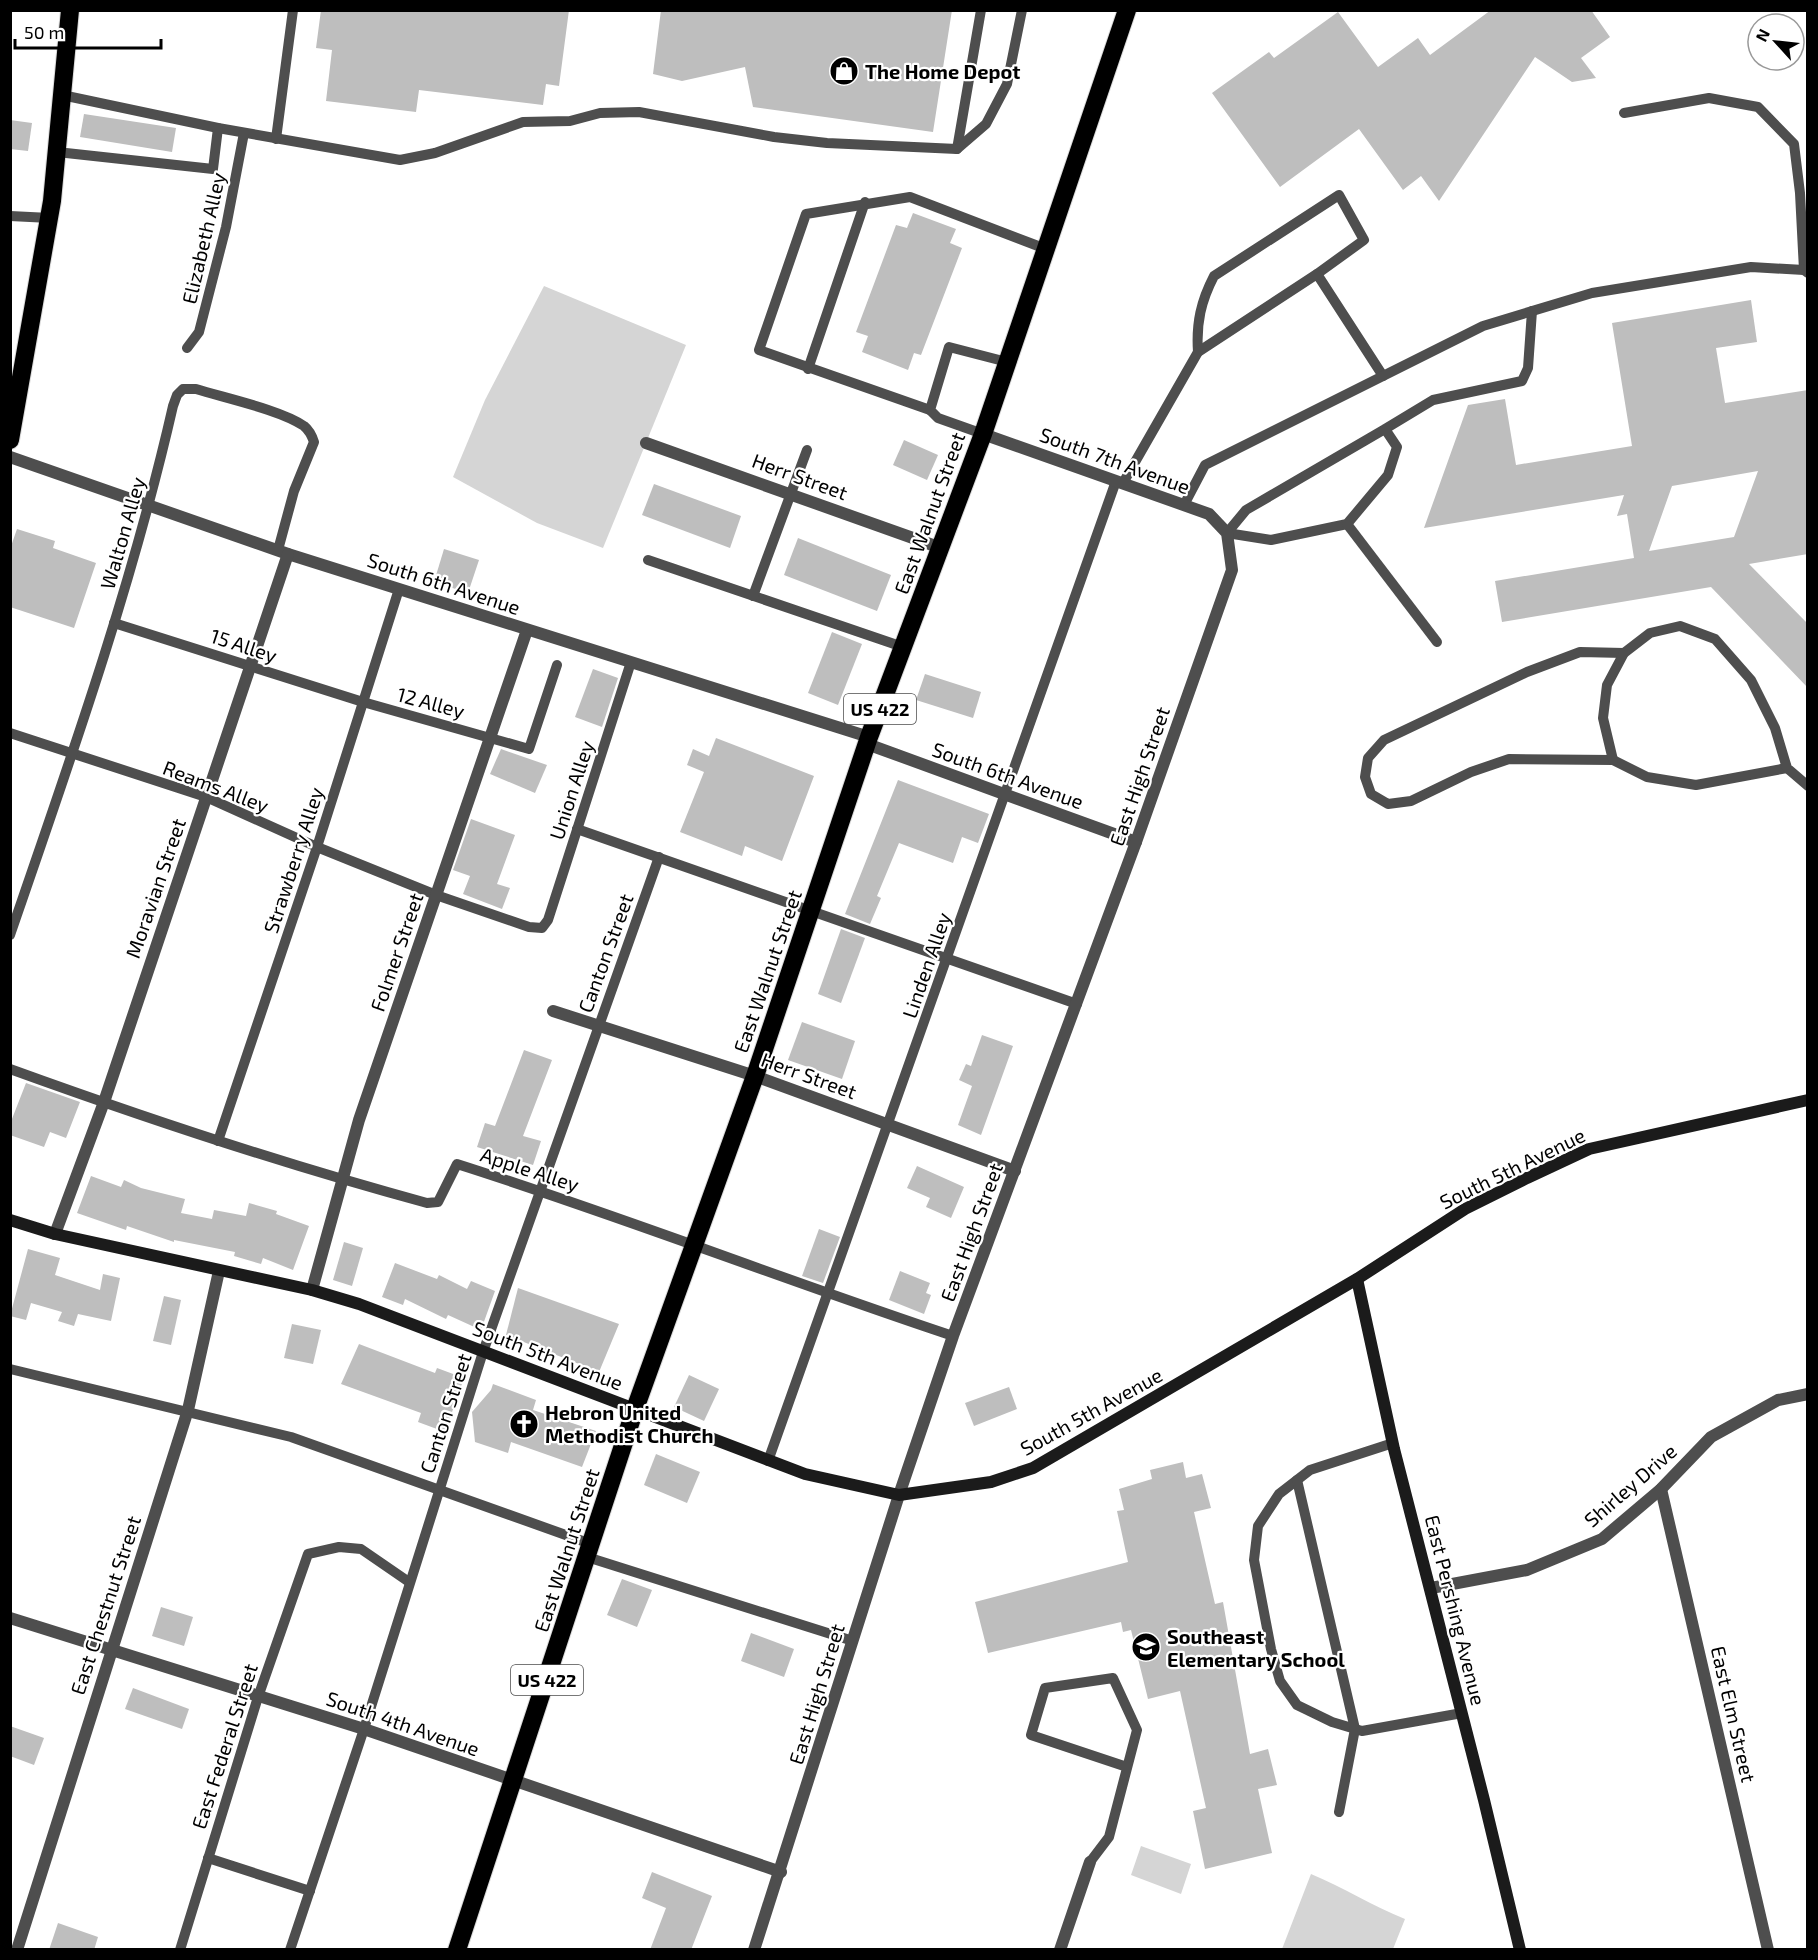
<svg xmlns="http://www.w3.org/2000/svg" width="1818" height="1960" viewBox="0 0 1818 1960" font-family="'Exo 2',sans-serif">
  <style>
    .green { fill: #d5d5d5 }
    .building { fill: #bebebe; fill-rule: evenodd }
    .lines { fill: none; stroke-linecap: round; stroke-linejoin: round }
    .highway-casing { stroke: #dbdbdb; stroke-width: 20 }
    .lane { stroke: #4e4e4e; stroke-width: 10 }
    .street { stroke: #4e4e4e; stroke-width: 12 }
    .secondary { stroke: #1b1b1b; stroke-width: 12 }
    .highway { stroke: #000; stroke-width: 18 }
    .labels { text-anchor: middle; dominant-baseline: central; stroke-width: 4.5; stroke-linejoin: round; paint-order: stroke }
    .shield { fill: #fff; stroke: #4c4c4c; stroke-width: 1.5 }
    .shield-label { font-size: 18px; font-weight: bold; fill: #000 }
    .poi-label { font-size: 20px; font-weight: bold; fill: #000; stroke: #fff; text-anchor: start }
    .street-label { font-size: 20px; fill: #000; stroke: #fff }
  </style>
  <rect width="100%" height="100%" fill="#fff"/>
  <g class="green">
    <polygon points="544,286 686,345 603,548 537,523 453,477 485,400"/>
    <polygon points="1141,1846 1191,1864 1181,1894 1131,1875"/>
    <path d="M1311 1874C1343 1887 1372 1906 1405 1919L1393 1949H1282Z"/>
  </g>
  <g class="building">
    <polygon points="321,10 569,10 559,86 546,84 543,105 419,90 416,112 326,101 332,50 316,48"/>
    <polygon points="661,10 952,10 933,132 753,107 745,67 682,81 653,74"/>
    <polygon points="1491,10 1591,10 1610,37 1581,58 1596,78 1572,82 1535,57 1439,201 1421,176 1403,190 1359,129 1280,187 1212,93 1269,52 1274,58 1338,12 1378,67 1418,38 1430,55"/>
    <polygon points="84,114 176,128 172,152 80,137"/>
    <polygon points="10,120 32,123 28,151 10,149"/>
    <polygon points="913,213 956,229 950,243 962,248 921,355 914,353 908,370 862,352 868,336 856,332 896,225 907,228"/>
    <path d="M1751 300 1757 342 1716 348 1725 403 1808 390V554L1749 564 1808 624V688L1711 587 1502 622 1495 581 1634 558 1627 514 1617 516 1624 495 1424 528 1468 405 1505 399 1516 465 1632 446 1612 323ZM1758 471 1734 537 1649 551 1672 486Z"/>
    <polygon points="904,440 938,455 927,480 893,465"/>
    <polygon points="654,484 741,516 730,548 642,515"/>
    <polygon points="17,529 55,541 53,548 96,563 74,628 10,607 10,549"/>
    <polygon points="798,538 891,575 877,611 784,575"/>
    <polygon points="444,549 479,560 468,593 434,582"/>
    <polygon points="832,632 862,644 838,705 808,693"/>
    <polygon points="593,669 618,678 602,727 575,717"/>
    <polygon points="925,674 981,692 973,718 916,700"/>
    <polygon points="716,738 814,776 782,861 745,846 742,856 680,832 704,772 687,765 693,749 709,756"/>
    <polygon points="501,749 547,765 535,793 490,774"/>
    <polygon points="898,780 989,814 978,843 962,837 953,863 899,843 877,896 881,898 870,924 845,914"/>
    <polygon points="471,819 515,835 497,884 510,888 502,909 463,894 470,876 453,870"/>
    <polygon points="841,929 865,938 841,1003 818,994"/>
    <polygon points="802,1022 855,1041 842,1079 788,1060"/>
    <polygon points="982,1035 1013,1046 981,1135 958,1125 972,1086 959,1080 966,1064 971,1066"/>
    <polygon points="524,1050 552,1060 523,1136 541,1141 533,1165 477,1147 485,1123 495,1126"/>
    <polygon points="26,1083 80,1102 66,1138 50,1132 44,1147 10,1135 10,1124"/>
    <polygon points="917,1166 964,1187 951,1218 926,1207 930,1198 907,1188"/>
    <polygon points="91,1176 121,1187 124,1180 141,1188 185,1199 181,1213 212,1219 214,1210 246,1216 249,1203 277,1211 276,1214 309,1226 293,1270 263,1258 261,1264 234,1256 235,1252 174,1240 174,1242 127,1226 126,1230 77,1213"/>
    <polygon points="819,1229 840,1237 823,1283 802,1276"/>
    <polygon points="344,1242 363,1248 352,1286 333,1280"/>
    <polygon points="28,1249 60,1258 55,1275 100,1290 103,1274 120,1278 111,1321 78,1314 74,1326 58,1321 62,1312 31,1303 26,1320 10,1316"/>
    <polygon points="395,1263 437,1279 439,1275 467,1289 471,1281 495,1291 481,1330 448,1315 446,1319 405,1299 403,1305 382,1297"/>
    <polygon points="900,1271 930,1283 926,1293 931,1295 924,1314 889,1300"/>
    <polygon points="518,1288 619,1324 599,1372 506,1335"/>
    <polygon points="164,1296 181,1300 171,1345 153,1341"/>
    <polygon points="292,1324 321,1330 313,1364 284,1358"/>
    <polygon points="359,1344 435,1373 437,1368 464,1378 445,1432 418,1422 421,1413 341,1384"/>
    <polygon points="689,1375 719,1389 704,1421 674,1407"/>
    <polygon points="493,1384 536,1400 533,1410 596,1431 582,1467 511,1442 508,1453 475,1442 472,1412 491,1390"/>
    <polygon points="1009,1387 1017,1409 974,1426 965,1403"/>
    <polygon points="656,1454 700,1472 687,1503 644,1485"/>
    <polygon points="1183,1462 1186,1478 1202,1474 1211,1508 1194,1512 1215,1604 1223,1602 1250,1754 1268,1749 1277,1785 1258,1789 1272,1853 1205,1869 1193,1811 1206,1808 1180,1691 1148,1699 1131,1630 1123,1632 1121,1622 988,1653 975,1602 1128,1562 1117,1511 1124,1510 1119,1489 1152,1479 1150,1470"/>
    <polygon points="622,1579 652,1590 637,1627 607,1615"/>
    <polygon points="161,1607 193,1617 184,1646 152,1636"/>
    <polygon points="751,1633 794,1649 784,1677 741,1661"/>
    <polygon points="133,1688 189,1709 182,1729 125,1709"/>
    <polygon points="10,1726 44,1738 34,1765 10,1756"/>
    <polygon points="652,1872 712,1896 691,1950 650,1950 666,1908 642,1898"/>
    <polygon points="58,1923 98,1937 94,1950 49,1950"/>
  </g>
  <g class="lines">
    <g class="highway-casing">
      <g id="highway">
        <polyline points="10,440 52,201 70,10"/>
        <polyline points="457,1950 635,1409 755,1076 869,737 983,434 1127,10"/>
      </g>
    </g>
    <g class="lane">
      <polyline points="62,95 218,128 400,160 435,153 523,122 570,121 600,113 639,112 774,137 827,143 957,149 981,10"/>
      <polyline points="1624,113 1709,98 1758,107 1794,144 1800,193 1804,270 1808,273"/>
      <polyline points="276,139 293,10"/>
      <polyline points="957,149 986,124 1007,84 1022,10"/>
      <polyline points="57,152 213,169 218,128"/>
      <polyline points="10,216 50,218"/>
      <polyline points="187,348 199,332 226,227 244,133"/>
      <path d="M1198 352C1196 323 1201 301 1214 276L1339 195 1364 240 1317 274"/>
      <polyline points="808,369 865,202"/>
      <polyline points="930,410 759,350 806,214 910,197 1046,249"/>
      <polyline points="1385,429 1246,510 1227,533 1271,540 1347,524 1388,475 1397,447 1385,429 1433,400 1522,381 1528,368 1532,311"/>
      <polyline points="983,434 938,418 930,410 949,347 1007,362"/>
      <polyline points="1123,483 1198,352 1317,274 1383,376"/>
      <polyline points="1184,505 1205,465 1483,326 1592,293 1751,267 1804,270"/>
      <polyline points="1347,524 1437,642"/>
      <polyline points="648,560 903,647"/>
      <polyline points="753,596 807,450"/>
      <polyline points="114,623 363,702 529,749 557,665"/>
      <polyline points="1624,653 1580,652 1527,672 1384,740 1368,758 1365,777 1371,794 1388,804 1411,801 1471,772 1509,759 1613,760 1647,777 1696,785 1787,768"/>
      <polyline points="10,733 206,797 317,847 436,895 529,927 542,928 548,920 631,662"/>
      <polyline points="1613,760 1603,718 1607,685 1624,653 1650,633 1680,626 1715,639 1751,680 1775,728 1787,768 1808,786"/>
      <polyline points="577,829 1077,1004"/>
      <path d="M10 935C70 761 132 586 173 406L177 395 183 389H196C225 398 281 410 304 426 309 430 312 436 314 442L294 491 278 550"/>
      <path d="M10 1069C148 1119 286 1165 427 1203L438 1202 457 1164C624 1217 787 1281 953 1336"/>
      <polyline points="218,1141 317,847 399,589"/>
      <polyline points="10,1369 291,1437 591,1544"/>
      <polyline points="1393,1443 1310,1470 1279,1494 1258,1526 1254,1560 1271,1649 1280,1681 1297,1705 1332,1722 1362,1731 1462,1713"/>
      <polyline points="768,1461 1116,481"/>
      <polyline points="1297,1480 1355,1729 1339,1812"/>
      <polyline points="587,1557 853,1641"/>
      <polyline points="208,1858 310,1891"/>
      <polyline points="1090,1862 1109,1837 1137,1730 1113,1678 1045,1688 1031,1735 1127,1767"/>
      <polyline points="180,1950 258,1697 308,1554 339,1547 361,1549 409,1582"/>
      <polyline points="290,1950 364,1729 483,1352 659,857"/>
    </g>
    <g class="street">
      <polyline points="646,443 941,548"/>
      <polyline points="10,457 288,554 869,737"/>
      <polyline points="867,744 1136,842"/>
      <polyline points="553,1011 755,1076 1015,1171"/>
      <polyline points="55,1234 104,1102 288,554"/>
      <polyline points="312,1290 359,1120 527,630"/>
      <polyline points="1661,1489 1768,1950"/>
      <polyline points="1431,1588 1527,1570 1602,1539 1661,1489 1711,1437 1778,1400 1808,1394"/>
      <polyline points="10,1618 364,1729 781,1872"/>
      <polyline points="17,1950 188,1410 219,1271"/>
      <polyline points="754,1950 899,1495 953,1336 1136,842 1232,570 1227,533 1209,514 983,434"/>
      <polyline points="1060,1950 1090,1862"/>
    </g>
    <g class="secondary">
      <polyline points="10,1220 55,1234 312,1290 359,1304 805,1474 899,1495 991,1482 1033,1468 1357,1279 1465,1209 1527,1178 1589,1149 1808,1100"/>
      <polyline points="1357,1279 1394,1449 1484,1800 1520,1950"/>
    </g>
    <use href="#highway" class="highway"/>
  </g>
  <defs>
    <g id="shop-disc" transform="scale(1.5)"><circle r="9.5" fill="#000" stroke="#fff"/><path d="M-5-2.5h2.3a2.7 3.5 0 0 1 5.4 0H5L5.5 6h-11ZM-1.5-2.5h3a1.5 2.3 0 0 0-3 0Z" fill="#fff"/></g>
    <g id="church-disc" transform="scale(1.5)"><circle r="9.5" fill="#000" stroke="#fff"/><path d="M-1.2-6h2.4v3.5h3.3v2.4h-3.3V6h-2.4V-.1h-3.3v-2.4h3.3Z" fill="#fff"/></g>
    <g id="school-disc" transform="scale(1.5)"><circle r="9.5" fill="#000" stroke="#fff"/><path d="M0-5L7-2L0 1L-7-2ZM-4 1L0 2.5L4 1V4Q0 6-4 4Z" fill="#fff"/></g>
  </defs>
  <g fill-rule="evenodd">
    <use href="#shop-disc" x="844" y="71"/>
    <use href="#church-disc" x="524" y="1424"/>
    <use href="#school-disc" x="1146" y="1647"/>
  </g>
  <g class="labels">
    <g class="shield">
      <rect x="844" y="694" width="72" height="30" rx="4.5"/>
      <rect x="511" y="1665" width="72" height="30" rx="4.5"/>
    </g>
    <g class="shield-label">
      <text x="880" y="709">US 422</text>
      <text x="547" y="1680">US 422</text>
    </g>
    <g class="poi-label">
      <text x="865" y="71">The Home Depot</text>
      <text x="545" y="1412">Hebron United<tspan x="545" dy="23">Methodist Church</tspan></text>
      <text x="1167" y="1636">Southeast<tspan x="1167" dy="23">Elementary School</tspan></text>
    </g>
    <g class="street-label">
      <text transform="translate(203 238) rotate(-77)">Elizabeth Alley</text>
      <text transform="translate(1115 460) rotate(20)">South 7th Avenue</text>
      <text transform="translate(800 476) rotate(20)">Herr Street</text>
      <text transform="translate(929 513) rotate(-70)">East Walnut Street</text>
      <text transform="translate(122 533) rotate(-74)">Walton Alley</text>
      <text transform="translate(444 583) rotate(18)">South 6th Avenue</text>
      <text transform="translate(244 645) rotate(18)">15 Alley</text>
      <text transform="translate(431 702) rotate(15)">12 Alley</text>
      <text transform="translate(1008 775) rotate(20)">South 6th Avenue</text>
      <text transform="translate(1139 776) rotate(-71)">East High Street</text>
      <text transform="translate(216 786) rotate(21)">Reams Alley</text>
      <text transform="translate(571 790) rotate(-72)">Union Alley</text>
      <text transform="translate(293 860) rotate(-72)">Strawberry Alley</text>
      <text transform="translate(155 888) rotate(-71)">Moravian Street</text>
      <text transform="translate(396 952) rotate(-71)">Folmer Street</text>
      <text transform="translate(605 953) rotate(-70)">Canton Street</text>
      <text transform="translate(926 965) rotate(-71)">Linden Alley</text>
      <text transform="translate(767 971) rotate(-71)">East Walnut Street</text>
      <text transform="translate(809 1075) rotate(20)">Herr Street</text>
      <text transform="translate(1512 1168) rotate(-26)">South 5th Avenue</text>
      <text transform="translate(530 1169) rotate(18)">Apple Alley</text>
      <text transform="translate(971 1232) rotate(-70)">East High Street</text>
      <text transform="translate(548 1355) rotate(21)">South 5th Avenue</text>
      <text transform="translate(1091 1411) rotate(-29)">South 5th Avenue</text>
      <text transform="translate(445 1413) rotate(-72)">Canton Street</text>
      <text transform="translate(1630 1485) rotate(-41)">Shirley Drive</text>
      <text transform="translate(566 1550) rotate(-72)">East Walnut Street</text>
      <text transform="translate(105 1605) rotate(-72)">East Chestnut Street</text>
      <text transform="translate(1456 1610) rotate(76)">East Pershing Avenue</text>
      <text transform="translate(816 1694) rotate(-73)">East High Street</text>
      <text transform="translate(1734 1714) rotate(77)">East Elm Street</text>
      <text transform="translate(403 1723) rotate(19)">South 4th Avenue</text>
      <text transform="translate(224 1746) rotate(-72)">East Federal Street</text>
    </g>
  </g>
  <rect width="1818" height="1960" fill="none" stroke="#000000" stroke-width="24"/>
  <g transform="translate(1776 42) rotate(297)"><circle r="28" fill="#ffffff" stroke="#999999" stroke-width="1.5"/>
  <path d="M0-4.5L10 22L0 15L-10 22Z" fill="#000000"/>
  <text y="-9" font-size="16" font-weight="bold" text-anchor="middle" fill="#000000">N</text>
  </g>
  <path d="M15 39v9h146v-9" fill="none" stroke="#000000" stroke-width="3"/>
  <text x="24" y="39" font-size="18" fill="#000000" stroke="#ffffff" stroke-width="4.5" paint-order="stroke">50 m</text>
</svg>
